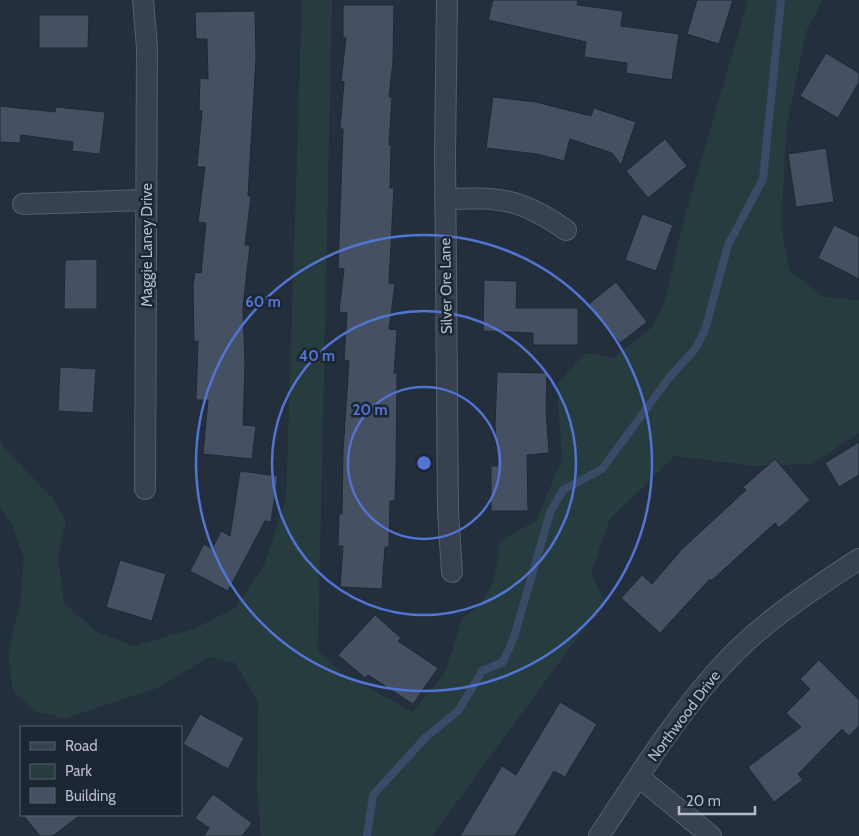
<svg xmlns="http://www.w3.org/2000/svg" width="859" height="836" viewBox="0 0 859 836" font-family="Cabin,sans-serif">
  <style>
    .green { fill: #263c3f }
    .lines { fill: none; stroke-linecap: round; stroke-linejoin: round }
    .stream { stroke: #394c67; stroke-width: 8 }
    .building { fill: #455162; stroke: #1f2835 }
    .minor-casing { stroke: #565f6c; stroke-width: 22 }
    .minor { stroke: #38414e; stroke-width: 20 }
    .ring { fill: none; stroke: #5274d3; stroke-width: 2.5 }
    .labels { text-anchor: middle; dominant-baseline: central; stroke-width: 5; stroke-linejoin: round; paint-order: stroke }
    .street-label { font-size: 15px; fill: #b4bcc9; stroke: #1d2633 }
    .centre { fill: #5274d3; stroke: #1d2633; stroke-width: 2.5 }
    .ring-label { font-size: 15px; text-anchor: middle; font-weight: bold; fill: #5274d3; stroke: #1d2633; stroke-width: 5; stroke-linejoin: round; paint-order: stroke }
  </style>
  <rect width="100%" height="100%" fill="#242f3e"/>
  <polygon class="green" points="302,0 332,0 318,650 341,672 412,712 445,673 462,619 479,606 494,581 500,541 537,520 562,459 557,384 585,353 613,358 651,328 665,301 684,219 748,0 823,0 806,32 787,124 781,224 789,270 824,297 859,300 859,433 812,464 754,466 674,456 610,519 591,573 604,601 432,836 261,836 257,790 258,701 235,663 209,657 158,688 65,718 36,712 13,691 8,653 20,602 24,558 11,523 0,508 0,438 4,447 53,499 66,521 58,557 64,603 97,632 134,646 196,628 236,607 265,563 286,499"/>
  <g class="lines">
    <polyline class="stream" points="367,836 373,795 426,737 459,710 482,671 503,662 514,637 550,513 563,490 602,469 669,378 695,349 705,330 728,245 763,179 781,0"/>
  </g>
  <g class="building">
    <polygon points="493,0 578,0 577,5 623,11 621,26 679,34 672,80 626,73 627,63 584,57 586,42 488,20"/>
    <polygon points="697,0 733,0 719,44 687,34"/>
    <polygon points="343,5 394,5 393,61 389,97 392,97 389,145 391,145 390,188 394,188 389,283 395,284 389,329 397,330 394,373 397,373 396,466 395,501 390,501 389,547 385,547 382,589 340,587 343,546 338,546 339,514 342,514 343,452 349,361 344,360 347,313 339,312 344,269 338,268 343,129 340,129 344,82 341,81 346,38 343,38"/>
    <polygon points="255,11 256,58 248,196 251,196 245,245 250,245 243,307 245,366 243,425 256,426 252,459 203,454 208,400 196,400 198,341 194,342 193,286 195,272 201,273 206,223 198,222 205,167 197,167 202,111 199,111 200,78 208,79 207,39 196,39 195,12"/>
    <polygon points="39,15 89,15 88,48 39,48"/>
    <polygon points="826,53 859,73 859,82 838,118 800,96"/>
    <polygon points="493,97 536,102 591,116 594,108 636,122 621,165 612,153 570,139 564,161 537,154 486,148"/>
    <polygon points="0,106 55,112 56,107 105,112 100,154 72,151 73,142 21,135 20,143 0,142"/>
    <polygon points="665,139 687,166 648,198 626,171"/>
    <polygon points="826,148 834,202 796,207 788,154"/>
    <polygon points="642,214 673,225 656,271 625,260"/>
    <polygon points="834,225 859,237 859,279 818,258"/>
    <polygon points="97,259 97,309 64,309 65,260"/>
    <polygon points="484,280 517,281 516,308 578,308 578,345 533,345 533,333 483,331"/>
    <polygon points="616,282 647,322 620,343 589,304"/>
    <polygon points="60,367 96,369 93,413 58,411"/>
    <polygon points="497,372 547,373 546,410 549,453 527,455 528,511 491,511 491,466 498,466 495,426"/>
    <polygon points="859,442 859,475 839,487 825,463"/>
    <polygon points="775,459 810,500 779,528 775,523 711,581 710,579 660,633 621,598 642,575 652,584 682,549 746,490 743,487"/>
    <polygon points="240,471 278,476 271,522 265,521 228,591 190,571 204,544 212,549 221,531 230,536"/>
    <polygon points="120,560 166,574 152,621 106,607"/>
    <polygon points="375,615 401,638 398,641 438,668 413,704 368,675 365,678 338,655"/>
    <polygon points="819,660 859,700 859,726 849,736 842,729 798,774 803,780 774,802 748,767 801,727 786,713 810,689 800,679"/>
    <polygon points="560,702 597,724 565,777 554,771 515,836 460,836 502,766 516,775"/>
    <polygon points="200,714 244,738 228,769 183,744"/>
    <polygon points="213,794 252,823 242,836 204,836 209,828 195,818"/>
    <polygon points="23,815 80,815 53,836 40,836"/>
  </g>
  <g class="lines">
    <g class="minor-casing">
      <g id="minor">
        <polyline points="143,0 147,47 145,489"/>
        <polyline points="447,0 445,154 448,512 452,572"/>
        <path d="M445 199C500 197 520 198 566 230"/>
        <polyline points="23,204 146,200"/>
        <polyline points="639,777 711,836"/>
        <path d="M599 836C637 779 673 720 719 669 759 624 809 592 859 559"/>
      </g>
    </g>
    <use href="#minor" class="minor"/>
  </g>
  <g class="ring">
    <circle cx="424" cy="463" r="76"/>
    <circle cx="424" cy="463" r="152"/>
    <circle cx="424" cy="463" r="228"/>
  </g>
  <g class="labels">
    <g class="street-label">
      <text transform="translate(147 245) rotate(-90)">Maggie Laney Drive</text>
      <text transform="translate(446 286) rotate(-91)">Silver Ore Lane</text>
      <text transform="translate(684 716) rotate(-53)">Northwood Drive</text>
    </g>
  </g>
  <circle cx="424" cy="463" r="8" class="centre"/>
  <g class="ring-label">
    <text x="263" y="307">60 m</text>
    <text x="317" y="361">40 m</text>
    <text x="370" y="415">20 m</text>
  </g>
  <rect x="20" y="726" width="162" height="90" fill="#1d2633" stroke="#59626f"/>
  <rect x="30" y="742" width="25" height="8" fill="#38414e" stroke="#59626f"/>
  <text x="65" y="751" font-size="15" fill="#b4bcc9">Road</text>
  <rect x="30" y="764" width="25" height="15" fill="#263c3f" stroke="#59626f"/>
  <text x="65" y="776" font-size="15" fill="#b4bcc9">Park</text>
  <rect x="30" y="788" width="25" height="15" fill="#455162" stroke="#59626f"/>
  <text x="65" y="801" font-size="15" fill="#b4bcc9">Building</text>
  <path d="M679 806v8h76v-8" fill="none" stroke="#b4bcc9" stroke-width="2.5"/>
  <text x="686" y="806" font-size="15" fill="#b4bcc9" stroke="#1d2633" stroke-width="4" paint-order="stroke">20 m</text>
</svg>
